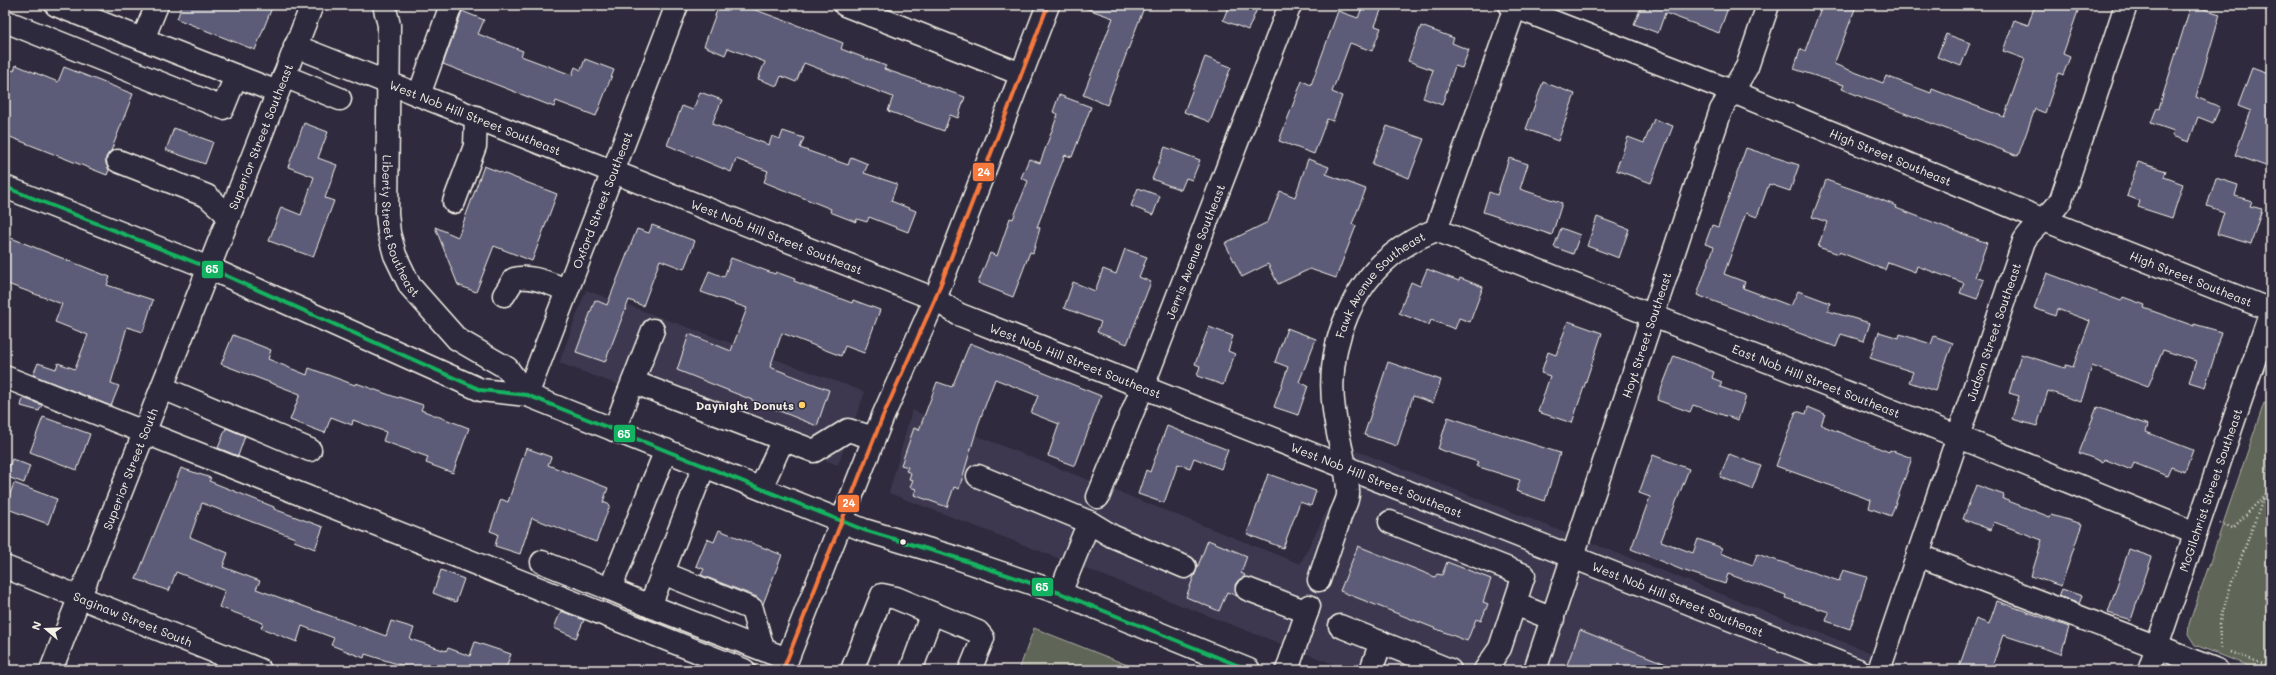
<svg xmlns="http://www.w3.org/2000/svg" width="2276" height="675" viewBox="0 0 2276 675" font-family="Mali,sans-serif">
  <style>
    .built { fill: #3c394f }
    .green { fill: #5f6659; stroke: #aaaca0 }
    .building { fill: #5c5b78; stroke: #f4f1e8 }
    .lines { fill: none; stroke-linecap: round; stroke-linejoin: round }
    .minor-casing { stroke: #f4f1e8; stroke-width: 25 }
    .major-casing { stroke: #f4f1e8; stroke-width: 25 }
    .path { stroke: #f4f1e8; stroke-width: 2.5; stroke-dasharray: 1 3; stroke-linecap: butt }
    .minor { stroke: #2f2a3d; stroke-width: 22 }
    .major { stroke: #2f2a3d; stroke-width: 22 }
    .bus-1-casing { stroke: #2f2a3d; stroke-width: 7 }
    .bus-2-casing { stroke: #2f2a3d; stroke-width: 7 }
    .bus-1 { stroke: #13b361; stroke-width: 4 }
    .bus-2 { stroke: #f6793e; stroke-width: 4 }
    .poi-dot { fill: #ffd166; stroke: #2f2a3d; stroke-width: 1.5 }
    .bus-dot { fill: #f4f1e8; stroke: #2f2a3d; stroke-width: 1.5 }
    .labels { text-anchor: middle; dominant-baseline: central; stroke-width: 3; stroke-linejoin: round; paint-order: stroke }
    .street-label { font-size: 12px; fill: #f4f1e8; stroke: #2f2a3d }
    .poi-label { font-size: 12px; font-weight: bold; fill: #f4f1e8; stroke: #2f2a3d; text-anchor: end }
    .line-badge { stroke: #2f2a3d; stroke-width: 1.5 }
    .badge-label { font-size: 11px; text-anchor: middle; font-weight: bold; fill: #fff }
  </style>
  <rect width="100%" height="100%" fill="#2f2a3d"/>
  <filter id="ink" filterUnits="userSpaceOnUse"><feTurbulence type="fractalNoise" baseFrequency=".025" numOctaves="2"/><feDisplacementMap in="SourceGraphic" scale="8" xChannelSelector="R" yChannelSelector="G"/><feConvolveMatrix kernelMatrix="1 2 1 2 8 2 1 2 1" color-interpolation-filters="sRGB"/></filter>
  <g filter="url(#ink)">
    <g class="built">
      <polygon points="586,290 865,392 838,465 559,363"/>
      <polygon points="912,410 1300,564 1357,451 1915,670 1349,670 889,493"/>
    </g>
    <g class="green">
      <polygon points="2264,403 2271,405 2271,670 2259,670 2195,645 2188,634 2189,624"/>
      <polygon points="1034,628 1140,670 1019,670"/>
    </g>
    <g class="building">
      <polygon points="182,5 273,5 255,50 177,19"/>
      <polygon points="719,5 742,5 813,31 843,43 841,49 886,66 884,69 965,97 958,118 950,115 944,131 888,111 893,97 804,63 796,82 781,76 777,86 758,79 765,62 728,48 725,55 704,46"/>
      <polygon points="1083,5 1145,5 1107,105 1083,95 1113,18 1082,7"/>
      <polygon points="1229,5 1247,5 1257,9 1248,30 1223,20"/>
      <polygon points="1363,5 1383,5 1375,26 1381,28 1372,51 1350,43 1332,92 1342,96 1333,121 1327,119 1314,154 1279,141 1302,81 1311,85 1338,11 1358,18"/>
      <polygon points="1642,5 1729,5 1719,33 1665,13 1658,33 1634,24"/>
      <polygon points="1822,5 1844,5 1855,9 1834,64 1883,83 1886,76 1931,93 1932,89 2004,117 2025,59 2003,51 2014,20 2028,25 2035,5 2080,5 2063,54 2070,57 2063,75 2059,73 2045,113 2035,109 2018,156 1859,96 1842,89 1844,85 1794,69 1800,49 1805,51"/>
      <polygon points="2191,5 2220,14 2196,97 2220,107 2213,123 2198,117 2189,142 2172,136 2174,131 2151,123 2157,107 2159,108"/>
      <polygon points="462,11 484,20 478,34 523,51 521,56 572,75 575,67 581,70 585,59 614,70 596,116 556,101 554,107 443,64"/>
      <polygon points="1421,26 1454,38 1452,43 1469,50 1462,68 1455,66 1442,105 1423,98 1433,70 1408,61"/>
      <polygon points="1946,34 1970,43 1961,66 1937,57"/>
      <polygon points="1205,57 1231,67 1210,122 1184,112"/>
      <polygon points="16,65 58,82 64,67 133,94 111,151 106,157 106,163 109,170 107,175 5,135 5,67 14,71"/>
      <polygon points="2252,68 2271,75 2271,168 2235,155 2251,111 2238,106"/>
      <polygon points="1543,82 1575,94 1558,141 1526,129"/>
      <polygon points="700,92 722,100 712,124 769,145 772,136 780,139 783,131 804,138 800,148 848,165 851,157 868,164 864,173 897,184 891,201 916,211 908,232 869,217 867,222 857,219 856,222 830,212 831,209 764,182 768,171 736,159 731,172 667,145 682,106 693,110"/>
      <polygon points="1059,95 1091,107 1072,157 1065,155 1037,227 1040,228 1033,253 1030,252 1013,297 978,283 990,253 997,256 1010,218 1013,219 1028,181 1021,178 1029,159 1040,163 1058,114 1053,112"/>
      <polygon points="1654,119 1673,126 1651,183 1616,170 1628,137 1644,143"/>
      <polygon points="304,123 328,132 318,158 337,165 325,198 334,201 313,257 269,241 281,207 301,215 314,177 288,167"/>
      <polygon points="1387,126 1424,139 1409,178 1372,164"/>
      <polygon points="174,128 213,142 205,164 166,150"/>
      <polygon points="1165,147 1200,160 1192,180 1186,178 1181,190 1152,179"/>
      <polygon points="1746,148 1799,165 1790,191 1769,184 1757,217 1746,213 1724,274 1745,282 1743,288 1791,306 1798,291 1830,303 1828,311 1870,323 1864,341 1841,334 1836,347 1697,295 1714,247 1705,244 1712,225 1718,227"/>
      <polygon points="1509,158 1528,164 1520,189 1562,203 1552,235 1483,212 1489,192 1497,195"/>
      <polygon points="1308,159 1329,167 1326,174 1366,189 1352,224 1356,226 1336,278 1310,269 1278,284 1268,264 1242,277 1225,243 1268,222 1280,191 1295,197"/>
      <polygon points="2138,162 2166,171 2164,177 2183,184 2172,218 2138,207 2140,201 2127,196"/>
      <polygon points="484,166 557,194 532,261 494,246 476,292 458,285 435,227 458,237"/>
      <polygon points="2216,178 2238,185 2235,196 2252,201 2250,206 2262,209 2251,244 2217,234 2224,212 2207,206"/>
      <polygon points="1826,180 1869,195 1897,206 1896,208 1987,243 1975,277 1984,280 1977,299 1960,293 1964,283 1917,266 1915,272 1888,262 1885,270 1839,252 1839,254 1818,247 1827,222 1812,217"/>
      <polygon points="1138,188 1160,196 1153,215 1131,206"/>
      <polygon points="1597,217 1629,229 1619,258 1587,246"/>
      <polygon points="652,225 695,241 684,269 660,260 643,306 629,300 605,362 576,352 595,300 607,305 637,229 649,233"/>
      <polygon points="1561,228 1580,235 1573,254 1554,247"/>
      <polygon points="11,238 110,277 107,285 153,300 143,332 127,327 111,383 119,386 111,406 33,375 38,363 56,369 58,363 75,369 88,335 55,322 62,304 5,283 5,243 9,244"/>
      <polygon points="1125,249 1147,257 1139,277 1151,282 1127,344 1097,332 1101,322 1064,308 1073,282 1095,291 1103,269 1116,274"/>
      <polygon points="731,258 775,274 776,272 795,279 794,281 852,303 853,300 880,310 864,353 845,346 841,356 782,333 770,367 829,390 817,426 677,370 689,334 731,351 747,308 701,292 709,271 724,277"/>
      <polygon points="1427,269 1459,281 1460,278 1483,287 1470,322 1459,318 1455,329 1431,320 1429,325 1399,313 1411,282 1420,286"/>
      <polygon points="2047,273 2121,301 2123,297 2145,305 2144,308 2194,326 2194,324 2222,332 2205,387 2189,382 2196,361 2163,350 2148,387 2092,366 2081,402 2048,391 2037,426 2012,419 2019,396 2009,393 2021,354 2065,368 2066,365 2073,367 2090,321 2057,309 2055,316 2034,308"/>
      <polygon points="1568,321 1602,333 1572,423 1538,412 1550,376 1541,373 1548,352 1556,355"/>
      <polygon points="1209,327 1233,336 1228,351 1235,354 1223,385 1197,376 1200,366 1195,364"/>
      <polygon points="1287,328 1316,339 1299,382 1308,386 1298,415 1274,407 1288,367 1275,362"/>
      <polygon points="1879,332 1899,338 1900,334 1931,344 1934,336 1953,343 1935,391 1909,382 1913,372 1870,358"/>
      <polygon points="233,335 271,350 268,359 307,375 309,368 355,385 356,383 398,398 399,397 423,405 421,410 469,428 453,473 426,463 428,457 383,441 386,432 353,420 352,425 331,417 325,433 290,420 300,394 221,364"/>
      <polygon points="970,343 1101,396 1075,466 1048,456 1059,424 1031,413 1038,396 995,379 978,425 959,489 954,487 947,507 914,495 916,489 910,487 913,480 909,479 911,473 906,471 908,467 901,465 914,428 919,430 937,382 952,387"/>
      <polygon points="1674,356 1714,372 1712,378 1722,382 1720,387 1746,396 1738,420 1693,405 1690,412 1657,400"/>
      <polygon points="1388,362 1441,380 1433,403 1413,396 1397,446 1364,435"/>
      <polygon points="23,398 42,405 39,411 21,406"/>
      <polygon points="1808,407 1825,414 1821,425 1889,452 1890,450 1912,458 1891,516 1869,508 1871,500 1776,466 1796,411 1806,414"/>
      <polygon points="2097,407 2148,425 2146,432 2193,450 2185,472 2171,467 2167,476 2134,463 2131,470 2104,459 2103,462 2079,453"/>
      <polygon points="43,417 90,434 77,470 30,452"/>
      <polygon points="1448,417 1560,453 1545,501 1516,491 1520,480 1476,466 1478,462 1438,449"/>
      <polygon points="1167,426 1228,450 1221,469 1194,458 1190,468 1178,464 1164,503 1138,494 1146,470 1150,472"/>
      <polygon points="226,428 245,436 238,456 218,448"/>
      <polygon points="526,448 551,457 548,465 608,488 603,502 610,505 596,542 532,518 520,554 495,546 498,534 490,531 501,499 508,502"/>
      <polygon points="1729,454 1761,466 1752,489 1720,477"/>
      <polygon points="1653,455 1689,469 1661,541 1693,553 1698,539 1722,548 1720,553 1753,565 1757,554 1839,581 1843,570 1867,577 1850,629 1826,621 1829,612 1785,598 1786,595 1728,574 1725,584 1682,570 1631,549 1650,497 1639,493"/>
      <polygon points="12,459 30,466 24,483 5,476"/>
      <polygon points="181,468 211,478 209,481 274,507 274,509 323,527 315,549 294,541 295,538 202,503 190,537 228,553 223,567 260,581 256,589 386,636 391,621 414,628 410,639 446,651 448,648 470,656 475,642 511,654 505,670 406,670 407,667 365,654 364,658 331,645 334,638 302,626 297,642 261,628 263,623 219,607 225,591 176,572 169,591 136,579"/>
      <polygon points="1268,474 1316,491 1311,506 1300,502 1283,548 1247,534"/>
      <polygon points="14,483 57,499 48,524 5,508"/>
      <polygon points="1976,485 2004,495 2003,499 2050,517 2051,515 2082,524 2061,586 2031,576 2042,540 1994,522 1991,530 1963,519"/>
      <polygon points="719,530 782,555 763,604 757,597 701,575 704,569 696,566 707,539 714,542"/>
      <polygon points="1208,540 1247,556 1241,573 1245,575 1244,577 1239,580 1235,585 1237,596 1227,592 1219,611 1186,597"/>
      <polygon points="1358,546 1435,577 1437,574 1442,575 1447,562 1491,579 1483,602 1488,604 1481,621 1476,619 1467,641 1340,591"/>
      <polygon points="2129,549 2152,557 2131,620 2108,613"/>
      <polygon points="441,570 464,579 456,602 433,593"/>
      <polygon points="2062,589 2082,596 2079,604 2059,596"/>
      <polygon points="1997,601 2069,627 2061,654 2003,635 1991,670 1958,670 1976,619 1989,624"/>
      <polygon points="561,611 584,620 576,638 554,628"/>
      <polygon points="1580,630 1679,669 1679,670 1565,670"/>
    </g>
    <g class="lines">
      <g class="minor-casing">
        <g id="minor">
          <polyline points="56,5 277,92"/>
          <polyline points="845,5 1021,74"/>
          <path id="s1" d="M1510 5 1731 91 2044 220 2271 310"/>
          <polyline points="5,21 223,108 236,76"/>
          <polyline points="143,39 157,5"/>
          <path id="s2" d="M295 46 935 299 958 314 1858 670"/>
          <polyline points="284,76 340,99"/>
          <polyline points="419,95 451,5"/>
          <polyline points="118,161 207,196 229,216"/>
          <polyline points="454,202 475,146 476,117"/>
          <path id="s3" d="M1436 230 1959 437 2195 533"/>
          <path d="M504 295 514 279C531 274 550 284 567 290"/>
          <polyline points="5,377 744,670"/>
          <polyline points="633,382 814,451 848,430 874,438"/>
          <polyline points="163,388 310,450"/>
          <path id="s4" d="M527 395 677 5"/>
          <polyline points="614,430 653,330"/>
          <polyline points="704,466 650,606 787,659"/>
          <polyline points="978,476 1089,522 1112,536 1185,567"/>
          <polyline points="761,488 783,439"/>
          <path id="s5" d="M1098 497 1143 386 1290 5"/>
          <polyline points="1390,522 1524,575 1500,648 1485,670"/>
          <polyline points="1918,555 2217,670"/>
          <polyline points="542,562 610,589 666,450"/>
          <path id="s6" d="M5 567 260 670"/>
          <polyline points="663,573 752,609 763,649"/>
          <path id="s7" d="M1319 580C1326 558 1334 536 1341 514 1344 507 1349 498 1348 491 1347 464 1337 437 1334 410 1325 346 1353 275 1411 242 1418 237 1427 234 1436 230L1515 7"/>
          <polyline points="610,589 650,606"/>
          <polyline points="1247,589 1307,612"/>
          <polyline points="1060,593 1089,522"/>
          <polyline points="1515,604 1553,619"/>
          <polyline points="1340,626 1450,670"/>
          <path id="s8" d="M51 670 312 5"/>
          <polyline points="783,670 883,416 935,299 1048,5"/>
          <polyline points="852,670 882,595 896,598 978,632 983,638 970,670"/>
          <polyline points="911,670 932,613"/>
          <polyline points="1287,670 1309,606"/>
          <polyline points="1371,670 1381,642"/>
          <path id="s9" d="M1535 670 1721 110 1747 67 1768 5"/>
          <path id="s10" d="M1879 670 2024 241C2033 225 2052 216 2061 200L2126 5"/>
          <path id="s11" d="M2149 670 2271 311"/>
        </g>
      </g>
      <g class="major-casing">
        <g id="major">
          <path id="s12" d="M384 5 389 25 387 213 389 233 395 255 410 286 457 339 507 368 527 395"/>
          <polyline points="5,187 209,268 481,390 527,395 864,530 957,558 1060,593 1249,670"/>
        </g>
      </g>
      <g class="path">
        <polyline points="2220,523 2233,528 2271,489"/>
        <polyline points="2221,648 2219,624 2232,582 2264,497"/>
        <polyline points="2231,652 2271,667"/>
      </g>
      <use href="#minor" class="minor"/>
      <use href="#major" class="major"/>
      <g class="bus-1-casing">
        <polyline id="bus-1" points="5,187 209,268 481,390 527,395 864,530 957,558 1060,593 1249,670"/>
      </g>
      <g class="bus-2-casing">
        <polyline id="bus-2" points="783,670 883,416 935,299 1048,5"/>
      </g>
      <use href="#bus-1" class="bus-1"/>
      <use href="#bus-2" class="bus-2"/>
    </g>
  </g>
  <circle class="poi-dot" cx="802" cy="405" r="4"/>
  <circle class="bus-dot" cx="903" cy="542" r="3.5"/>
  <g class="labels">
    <g class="street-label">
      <text stroke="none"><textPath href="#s2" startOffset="194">West Nob Hill Street Southeast</textPath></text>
      <text stroke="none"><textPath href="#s8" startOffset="573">Superior Street Southeast</textPath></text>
      <text stroke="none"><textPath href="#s1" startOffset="410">High Street Southeast</textPath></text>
      <text stroke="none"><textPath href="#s4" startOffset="209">Oxford Street Southeast</textPath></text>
      <text stroke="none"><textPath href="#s12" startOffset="224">Liberty Street Southeast</textPath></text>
      <text stroke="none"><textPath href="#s2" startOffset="518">West Nob Hill Street Southeast</textPath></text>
      <text stroke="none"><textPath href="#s5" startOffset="264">Jerris Avenue Southeast</textPath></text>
      <text stroke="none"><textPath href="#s1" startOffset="734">High Street Southeast</textPath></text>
      <text stroke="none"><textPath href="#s7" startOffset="318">Fawk Avenue Southeast</textPath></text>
      <text stroke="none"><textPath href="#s10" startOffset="357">Judson Street Southeast</textPath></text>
      <text stroke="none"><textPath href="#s9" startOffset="353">Hoyt Street Southeast</textPath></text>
      <text stroke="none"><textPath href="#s2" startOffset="842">West Nob Hill Street Southeast</textPath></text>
      <text stroke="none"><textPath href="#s3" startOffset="409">East Nob Hill Street Southeast</textPath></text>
      <text stroke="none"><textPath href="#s8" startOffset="216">Superior Street South</textPath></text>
      <text stroke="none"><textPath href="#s2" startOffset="1166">West Nob Hill Street Southeast</textPath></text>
      <text stroke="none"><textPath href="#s11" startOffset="190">McGilchrist Street Southeast</textPath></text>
      <text stroke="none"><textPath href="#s2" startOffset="1490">West Nob Hill Street Southeast</textPath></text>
      <text stroke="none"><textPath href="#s6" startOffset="138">Saginaw Street South</textPath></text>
    </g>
    <g class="poi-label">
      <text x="794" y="405">Daynight Donuts</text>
    </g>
  </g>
  <g class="line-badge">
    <rect x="972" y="162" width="23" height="20" rx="4" fill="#f6793e"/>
    <rect x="201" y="260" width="23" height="19" rx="4" fill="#13b361"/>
    <rect x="613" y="424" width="23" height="19" rx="4" fill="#13b361"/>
    <rect x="837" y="494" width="23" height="19" rx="4" fill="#f6793e"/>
    <rect x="1031" y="577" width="23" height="20" rx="4" fill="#13b361"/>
  </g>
  <g class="badge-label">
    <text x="984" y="176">24</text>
    <text x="212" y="273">65</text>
    <text x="624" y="438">65</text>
    <text x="849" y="507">24</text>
    <text x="1042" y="591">65</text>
  </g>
  <rect width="2276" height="675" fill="none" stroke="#2f2a3d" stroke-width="20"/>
  <rect x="10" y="10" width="2256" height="655" fill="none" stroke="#f4f1e8" stroke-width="1.5" filter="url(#ink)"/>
  <g transform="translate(46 629) rotate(289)" stroke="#2f2a3d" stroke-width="3" paint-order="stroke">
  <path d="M0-3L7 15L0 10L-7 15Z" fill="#f4f1e8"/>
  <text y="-6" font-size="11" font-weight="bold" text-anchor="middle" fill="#f4f1e8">N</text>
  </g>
</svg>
